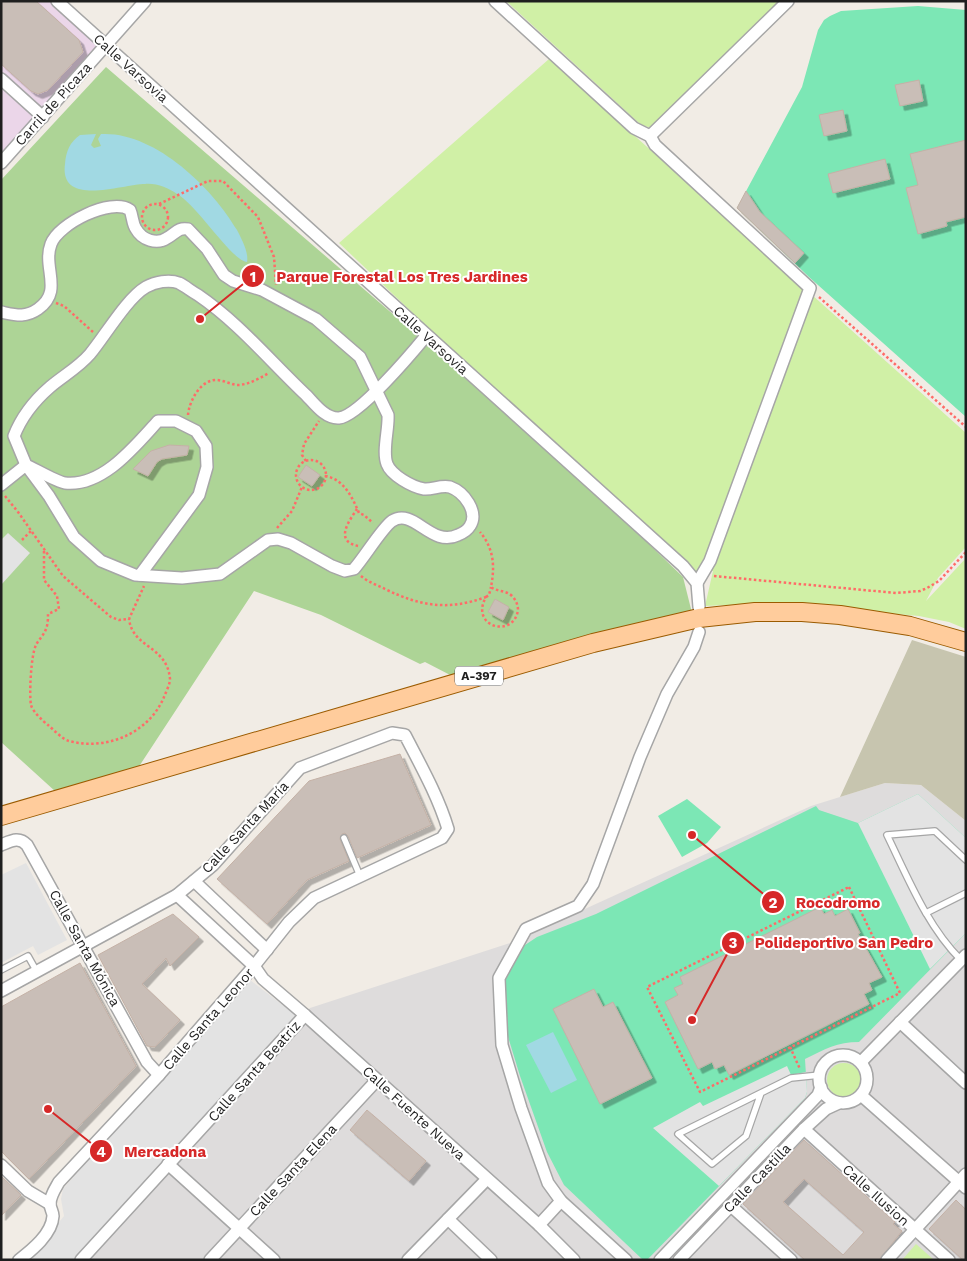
<svg xmlns="http://www.w3.org/2000/svg" width="967" height="1261" viewBox="0 0 967 1261" font-family="'Work Sans',sans-serif">
  <style>
    .residential { fill: #dedcdc }
    .industrial { fill: #ebd6e9 }
    .construction { fill: #c7c5af }
    .grass { fill: #d0f0a6 }
    .forest { fill: #add496 }
    .pitch { fill: #7ce7b5 }
    .parking { fill: #e3e3e3 }
    .water { fill: #a1d9e3 }
    .building { fill: #c9beb7; stroke: #c4b1a6; fill-rule: evenodd; filter: url(#shadow) }
    .lines { fill: none; stroke-linecap: round; stroke-linejoin: round }
    .service-casing { stroke: #a6a6a6; stroke-width: 8 }
    .minor-casing { stroke: #a6a6a6; stroke-width: 14 }
    .primary-casing { stroke: #9b5b00; stroke-width: 20 }
    .path { stroke: #ff6b68; stroke-width: 2.5; stroke-dasharray: 2.5 2.5; stroke-linecap: butt }
    .service { stroke: #fff; stroke-width: 5.5 }
    .minor { stroke: #fff; stroke-width: 11 }
    .primary { stroke: #ffcc9c; stroke-width: 18 }
    .labels { text-anchor: middle; dominant-baseline: central; stroke-width: 4; stroke-linejoin: round; paint-order: stroke }
    .shield { fill: #fff; stroke: #626262; stroke-width: 1 }
    .shield-label { font-size: 12px; font-weight: bold; fill: #1f1f1f }
    .street-label { font-size: 14px; fill: #1f1f1f; stroke: #fff }
    .leader { fill: none; stroke: #d62828; stroke-width: 2 }
    .callout-dot { fill: #d62828; stroke: #fff; stroke-width: 2 }
    .mark-label { font-size: 15px; text-anchor: middle; font-weight: bold; fill: #fff }
    .callout-label { font-size: 15px; text-anchor: middle; font-weight: bold; fill: #d62828; stroke: #fff; stroke-width: 4; stroke-linejoin: round; paint-order: stroke }
  </style>
  <defs>
    <filter id="shadow"><feDropShadow dx="4.5" dy="4.5" stdDeviation="0" flood-color="#0004"/></filter>
  </defs>
  <rect width="100%" height="100%" fill="#f1ece5"/>
  <polygon class="residential" points="885,783 921,785 966,821 966,1260 77,1260 310,1008 510,943 811,806"/>
  <polygon class="industrial" points="1,1 57,1 106,45 1,163"/>
  <polygon class="construction" points="912,640 966,657 966,821 921,785 885,783 840,797"/>
  <g class="grass">
    <polygon points="506,1 779,1 652,128 641,125"/>
    <polygon points="549,59 966,433 966,547 938,578 926,601 966,558 966,629 949,622 919,616 774,603 705,606 713,571 693,571 603,485 438,337 339,243"/>
    <circle cx="844" cy="1080" r="17"/>
    <polygon points="916,1244 934,1260 902,1260"/>
  </g>
  <polygon class="forest" points="106,67 560,458 683,577 692,613 454,677 425,662 420,664 321,615 254,591 138,768 56,792 1,742 1,180"/>
  <g class="pitch">
    <polygon points="918,6 966,10 966,417 809,277 737,208 802,87 818,30 824,20 830,16 841,11"/>
    <path d="M918 794 966 838V933L859 1042C837 1042 825 1049 805 1059L807 1092 805 1098 647 1260H643L564 1185 547 1152 520 1076 505 1027 502 980 522 947 537 937 596 914 816 806 819 810 858 823Z"/>
    <polygon points="687,799 721,827 707,843 682,857 658,816"/>
  </g>
  <g class="parking">
    <polygon points="8,533 30,553 1,585 1,540"/>
    <polygon points="918,794 966,838 966,933 930,969 858,823"/>
    <polygon points="26,863 67,940 38,955 33,946 1,963 1,875"/>
    <polygon points="250,980 297,1016 75,1260 32,1260 34,1253 64,1216 61,1199 63,1189 101,1145"/>
    <polygon points="787,1066 791,1075 806,1072 807,1092 805,1098 719,1186 653,1128 700,1102 703,1106"/>
  </g>
  <g class="water">
    <path d="M96 134 91 145 94 148 101 146 98 139 101 134C154 131 212 187 237 230 241 238 249 252 247 262 232 261 197 205 177 194 168 188 157 183 145 184 123 184 59 208 65 164 66 151 70 142 80 135Z"/>
    <polygon points="553,1032 577,1080 551,1093 526,1045"/>
  </g>
  <g class="building">
    <polygon points="1,1 36,1 79,40 83,52 48,90 38,94 31,91 1,64"/>
    <polygon points="919,80 923,101 900,106 895,85"/>
    <polygon points="843,110 847,131 824,136 819,115"/>
    <polygon points="966,140 966,217 946,222 947,226 918,234 906,188 918,185 910,154"/>
    <polygon points="885,159 890,179 833,193 828,174"/>
    <polygon points="746,191 760,212 804,253 795,263 737,208"/>
    <polygon points="169,445 189,446 187,455 162,459 157,462 148,476 133,469 151,451"/>
    <polygon points="306,465 320,475 312,486 298,477"/>
    <polygon points="495,599 509,607 503,620 488,612"/>
    <polygon points="400,754 431,825 357,858 348,836 345,833 342,834 340,839 349,861 307,880 267,924 217,879 309,781"/>
    <polygon points="820,907 824,914 832,910 835,916 848,909 860,933 858,934 882,977 869,983 872,990 864,994 869,1004 729,1075 724,1065 715,1069 712,1062 698,1069 665,1002 678,995 674,988 683,984 680,977"/>
    <polygon points="173,914 199,937 170,966 166,958 142,984 180,1020 155,1047 147,1046 98,955"/>
    <polygon points="80,963 136,1066 29,1179 1,1151 1,1007"/>
    <polygon points="594,989 603,1007 613,1002 652,1078 600,1104 553,1009"/>
    <polygon points="367,1110 426,1161 409,1181 350,1130"/>
    <path d="M804 1140 895 1222 893 1224 902 1231 879 1260H805L743 1204ZM804 1179 864 1232 843 1255 783 1202Z"/>
    <polygon points="1,1176 21,1195 1,1216"/>
    <polygon points="956,1200 966,1210 966,1260 963,1260 929,1229"/>
  </g>
  <g class="lines">
    <g class="service-casing">
      <g id="service">
        <polyline points="344,838 360,876"/>
        <polyline points="926,913 966,893"/>
        <path d="M961 960C927 926 908 878 887 835L935 831 966 860"/>
        <polyline points="1,970 28,956 37,972"/>
        <polyline points="761,1093 746,1136 712,1164 678,1134 791,1078 820,1075"/>
      </g>
    </g>
    <g class="minor-casing">
      <g id="minor">
        <polyline points="57,1 683,566 697,583 699,607"/>
        <polyline points="495,1 634,128 650,136 655,145 810,288 710,561 697,583"/>
        <polyline points="1,79 43,117"/>
        <polyline points="650,136 788,1"/>
        <polyline points="1,163 145,1"/>
        <path d="M1 312C16 315 25 318 38 309 64 291 42 268 51 244 58 224 111 197 130 210 133 217 132 223 136 229 142 240 157 245 167 238 175 234 178 227 188 229L207 249 224 275 233 281 262 290 316 319 360 357 388 415C389 429 382 451 387 464 391 475 412 487 424 489 432 490 440 485 450 487 464 492 479 512 470 526 467 531 463 533 458 535 431 548 414 507 392 521 382 528 364 558 354 569L345 571 332 566 291 543 278 539 268 540 220 574 182 578 135 575 101 561 74 537 49 496 26 465 1 485"/>
        <path d="M140 575 199 495 207 467 206 446 196 431 176 421H158C135 446 103 487 65 483 57 482 35 469 26 465L14 436C21 418 35 400 50 387 63 376 79 367 90 354 105 336 127 298 146 287 155 282 169 279 179 283 185 286 191 291 198 295 239 323 270 361 306 395 314 403 325 419 339 418 359 416 412 353 426 336"/>
        <path d="M1 845C11 841 19 836 27 845L147 1062 159 1075"/>
        <polyline points="194,881 267,950"/>
        <polyline points="177,895 254,966 263,979 305,1015 539,1225 574,1260"/>
        <path d="M1 991 177 895 213 865 300 768 392 733 405 735C421 766 438 796 448 829L442 838 314 898 289 922 254 966 159 1075 59 1182C55 1189 50 1196 50 1204 50 1208 53 1212 53 1216 52 1234 32 1250 19 1260"/>
        <polyline points="900,1022 966,1083"/>
        <circle cx="843" cy="1079" r="24"/>
        <polyline points="861,1062 966,955"/>
        <polyline points="862,1096 966,1188"/>
        <polyline points="804,1129 949,1260"/>
        <polyline points="168,1164 274,1260"/>
        <polyline points="1,1165 28,1191 50,1204"/>
        <polyline points="731,1206 791,1260"/>
        <polyline points="448,1219 491,1260"/>
        <polyline points="539,1225 561,1201"/>
        <polyline points="81,1260 305,1015"/>
        <polyline points="210,1260 377,1080"/>
        <polyline points="408,1260 487,1179"/>
        <polyline points="626,1260 561,1201 548,1183 521,1108 502,1045 499,978 526,929 578,906 593,884 640,757 667,694 694,647 699,632"/>
        <polyline points="660,1260 818,1095 821,1087"/>
        <polyline points="679,1260 804,1129 826,1109 839,1103"/>
        <polyline points="887,1260 966,1174"/>
      </g>
    </g>
    <g class="primary-casing">
      <polyline id="primary" points="1,816 593,643 699,618 755,612 802,612 840,615 910,626 966,642"/>
    </g>
    <g class="path">
      <circle cx="155" cy="217" r="13"/>
      <polyline points="159,204 208,181 223,181 258,217 274,257 276,285"/>
      <polyline points="819,297 966,427"/>
      <polyline points="56,303 64,306 93,332"/>
      <path d="M188 415C189 402 200 380 216 380 224 380 231 385 239 385 250 384 260 378 269 373"/>
      <circle cx="311" cy="475" r="15"/>
      <polyline points="306,461 302,455 304,444 319,421"/>
      <path d="M325 476C344 479 352 497 359 513L364 515 373 523"/>
      <polyline points="5,496 18,512 63,576 111,617 119,620 129,619 144,586"/>
      <path d="M357 509C349 521 334 541 358 546"/>
      <polyline points="277,528 292,511 302,487"/>
      <polyline points="22,540 31,531"/>
      <path d="M44 551V580L57 596 59 609 48 614C48 618 48 624 46 629 44 635 39 639 36 645 31 655 29 694 31 705 33 712 43 721 48 725 54 730 62 739 69 741 107 751 149 733 164 697 166 692 170 684 170 679 167 645 133 649 129 619"/>
      <path d="M361 576C368 582 377 585 385 589 420 606 448 611 486 597 469 627 514 639 518 610 518 605 516 600 512 596 506 590 497 592 491 587 495 566 494 549 480 532"/>
      <polyline points="714,576 896,593 920,591 927,588 939,581 966,552"/>
      <polyline points="486,597 489,595 491,587"/>
      <polygon points="849,887 900,993 700,1092 647,987"/>
      <polyline points="790,1047 800,1069"/>
    </g>
    <use href="#service" class="service"/>
    <use href="#minor" class="minor"/>
    <use href="#primary" class="primary"/>
  </g>
  <g class="labels">
    <rect class="shield" x="455" y="666.5" width="48" height="19" rx="4"/>
    <g class="shield-label">
      <text x="479" y="676">A-397</text>
    </g>
    <g class="street-label">
      <text transform="translate(131 68) rotate(42)">Calle Varsovia</text>
      <text transform="translate(53 104) rotate(-48)">Carril de Picaza</text>
      <text transform="translate(431 340) rotate(42)">Calle Varsovia</text>
      <text transform="translate(245 827) rotate(-47)">Calle Santa María</text>
      <text transform="translate(85 948) rotate(61)">Calle Santa Mónica</text>
      <text transform="translate(208 1019) rotate(-49)">Calle Santa Leonor</text>
      <text transform="translate(254 1071) rotate(-48)">Calle Santa Beatriz</text>
      <text transform="translate(414 1113) rotate(42)">Calle Fuente Nueva</text>
      <text transform="translate(293 1170) rotate(-47)">Calle Santa Elena</text>
      <text transform="translate(757 1178) rotate(-46)">Calle Castilla</text>
      <text transform="translate(876 1195) rotate(42)">Calle Ilusion</text>
    </g>
  </g>
  <path class="leader" d="M200 319L253 276M692 835L773 902M692 1020L733 943M48 1109L101 1151"/>
  <g class="callout-dot">
    <circle cx="200" cy="319" r="5"/>
    <circle cx="692" cy="835" r="5"/>
    <circle cx="692" cy="1020" r="5"/>
    <circle cx="48" cy="1109" r="5"/>
    <circle cx="253" cy="276" r="12"/>
    <circle cx="773" cy="902" r="12"/>
    <circle cx="733" cy="943" r="12"/>
    <circle cx="101" cy="1151" r="12"/>
  </g>
  <g class="mark-label">
    <text x="253" y="282">1</text>
    <text x="773" y="908">2</text>
    <text x="733" y="948">3</text>
    <text x="101" y="1157">4</text>
  </g>
  <g class="callout-label">
    <text x="402" y="282">Parque Forestal Los Tres Jardines</text>
    <text x="838" y="908">Rocodromo</text>
    <text x="844" y="948">Polideportivo San Pedro</text>
    <text x="165" y="1157">Mercadona</text>
  </g>
  <rect width="967" height="1261" fill="none" stroke="#1f1f1f" stroke-width="5"/>
</svg>
